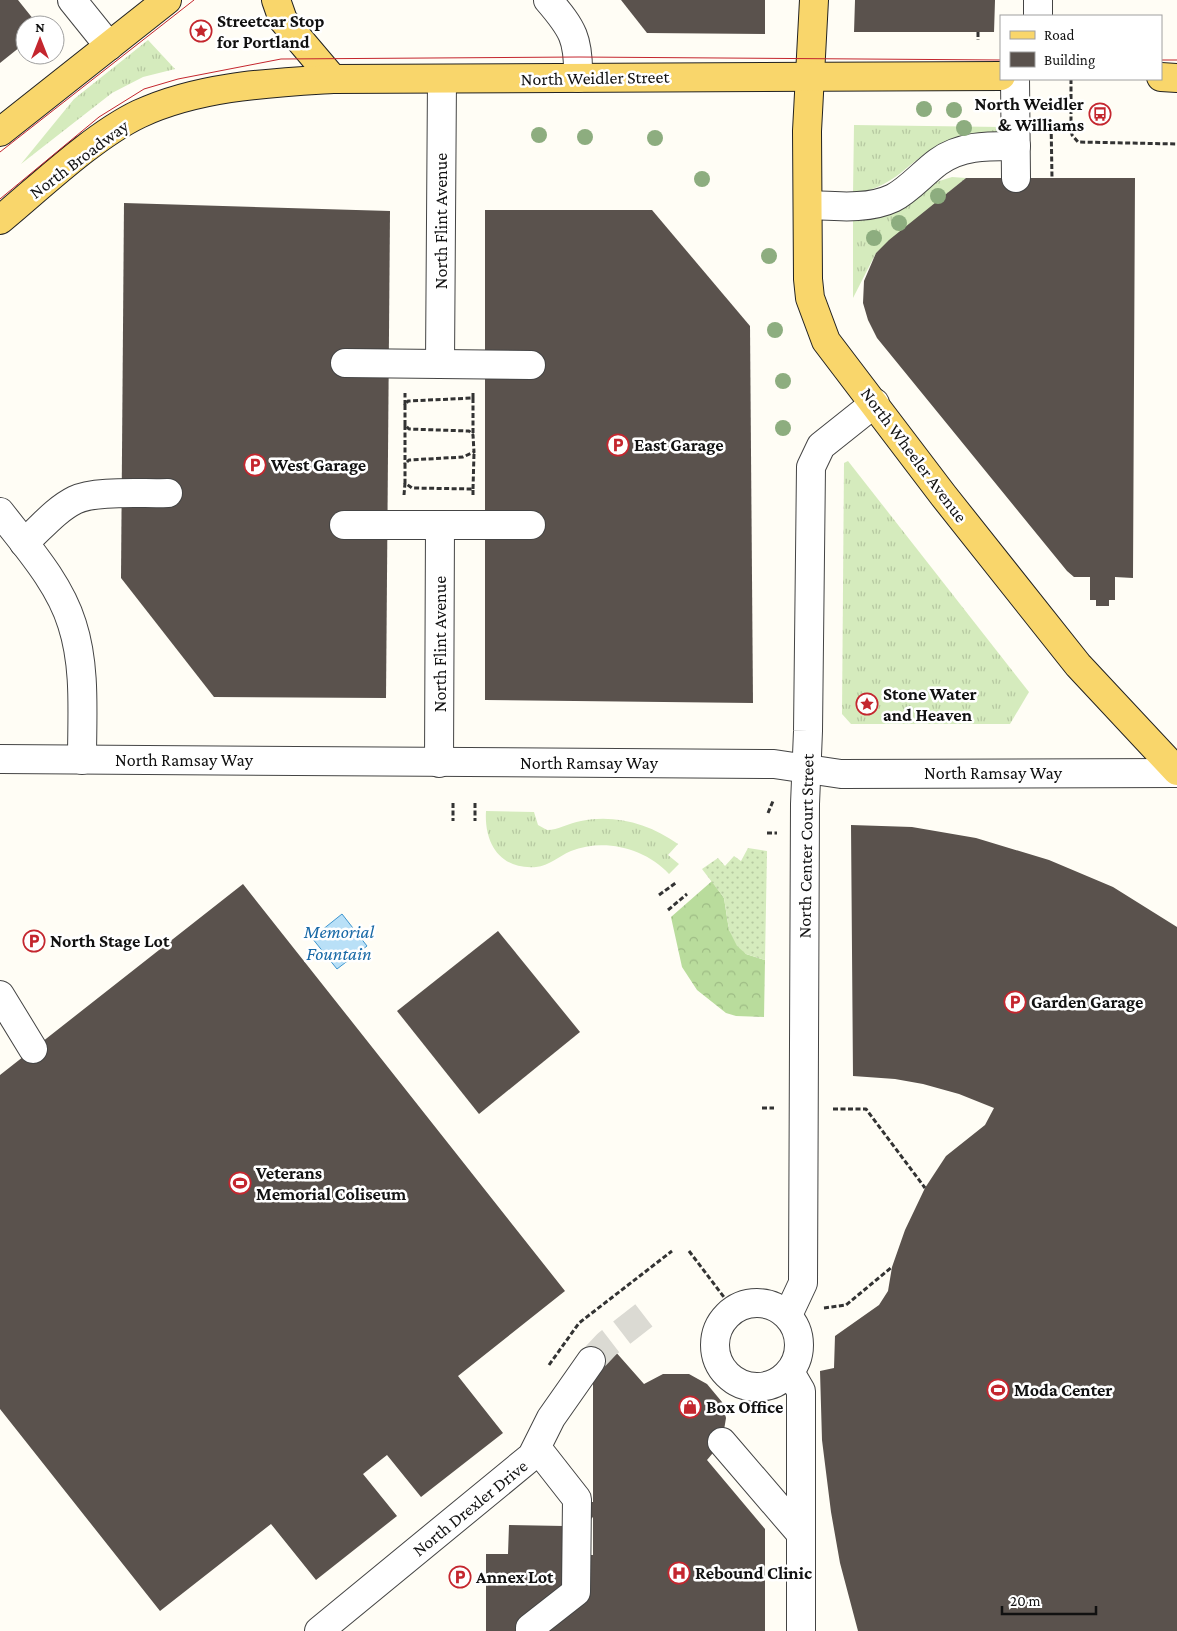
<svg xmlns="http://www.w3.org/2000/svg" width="1177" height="1631" viewBox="0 0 1177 1631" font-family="'Crimson Pro',serif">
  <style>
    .grass { fill: url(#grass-tufts) }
    .forest { fill: url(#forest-crowns) }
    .garden { fill: url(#garden-dots) }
    .water { fill: #b9e0f7; stroke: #3f96cf }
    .building { fill: #5a524d; fill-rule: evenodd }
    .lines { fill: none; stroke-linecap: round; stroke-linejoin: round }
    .minor-tunnel { stroke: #dbdad3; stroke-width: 28; stroke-dasharray: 28 14; stroke-linecap: butt }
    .minor-casing { stroke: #444; stroke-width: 30 }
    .major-casing { stroke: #222; stroke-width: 30 }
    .path { stroke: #333; stroke-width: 3; stroke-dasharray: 5 2.5; stroke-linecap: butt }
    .minor { stroke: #fff; stroke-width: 28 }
    .major { stroke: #f9d66b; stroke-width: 28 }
    .tram { stroke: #c4262e; stroke-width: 1 }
    .tree { fill: #8dad7f }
    .labels { text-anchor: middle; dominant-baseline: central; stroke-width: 5; stroke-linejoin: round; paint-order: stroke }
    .poi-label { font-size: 18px; font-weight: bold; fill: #111; stroke: #fff; text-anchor: start }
    .street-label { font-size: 18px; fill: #111; stroke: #fff }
    .water-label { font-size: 19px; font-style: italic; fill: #1768a6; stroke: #fff }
  </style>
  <defs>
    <pattern id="grass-tufts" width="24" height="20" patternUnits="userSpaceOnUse" patternTransform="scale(1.25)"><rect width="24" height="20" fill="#d5ebbd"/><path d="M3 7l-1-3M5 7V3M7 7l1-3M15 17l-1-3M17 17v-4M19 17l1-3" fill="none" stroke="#b6c8a1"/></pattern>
    <pattern id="forest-crowns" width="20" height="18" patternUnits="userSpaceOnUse" patternTransform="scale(1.25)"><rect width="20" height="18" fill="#b9dc9c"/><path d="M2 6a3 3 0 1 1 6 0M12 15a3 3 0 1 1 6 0" fill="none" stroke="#9ebc85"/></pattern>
    <pattern id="garden-dots" width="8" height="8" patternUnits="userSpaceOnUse" patternTransform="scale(1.25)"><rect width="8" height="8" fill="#d5ebbd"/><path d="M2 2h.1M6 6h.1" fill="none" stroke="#b6c8a1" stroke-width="1.8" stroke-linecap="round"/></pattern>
  </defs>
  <rect width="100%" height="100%" fill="#fffdf5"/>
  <g class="grass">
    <polygon points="148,40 175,69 143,77 112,93 21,164 74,99"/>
    <path d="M854 125 1001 127 996 136C976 137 953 136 935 147 903 167 894 187 853 194Z"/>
    <polygon points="952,177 966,178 876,253 853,298 853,218 933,183"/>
    <polygon points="848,461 1029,692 1010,724 851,724 842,714 844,463"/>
    <path d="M486 811 534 812 538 825 547 830C558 830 569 823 581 821 615 814 650 824 678 844L668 855 679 864 669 874C645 848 604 838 571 851 559 856 549 866 536 867 500 870 484 843 486 811Z"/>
  </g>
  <polygon class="forest" points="712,881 724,898 729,930 746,954 765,960 764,1017 736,1016 726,1013 697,990 682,967 671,917"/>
  <polygon class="garden" points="748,848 767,851 765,960 746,954 737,946 729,930 724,898 702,869 718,858 725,866 734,856 741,861"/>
  <polygon class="water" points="342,914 367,946 337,969 312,938"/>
  <g class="building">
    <polygon points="0,0 18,0 38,25 25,25 25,43 0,63"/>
    <polygon points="621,0 765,0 765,34 647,33"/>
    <polygon points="855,0 995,0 994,32 854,32"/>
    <polygon points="966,178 1135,178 1133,578 1115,577 1115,600 1109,600 1109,606 1096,606 1096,600 1090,600 1090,577 1074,577 1067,571 877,338 868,320 863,303 864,281 876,253 889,240"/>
    <polygon points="124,203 390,211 386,698 214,697 121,578"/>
    <polygon points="485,210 652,210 750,326 753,703 485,700"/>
    <polygon points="851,825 912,827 976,838 1049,860 1113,887 1177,927 1177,1631 858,1631 840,1563 831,1512 822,1440 820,1371 834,1368 835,1336 879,1305 888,1291 892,1267 905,1230 925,1188 946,1156 985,1125 994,1108 959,1094 923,1084 895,1079 853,1076"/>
    <polygon points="243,884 565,1291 458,1376 503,1433 421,1497 387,1455 363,1474 397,1516 316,1580 271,1524 160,1611 0,1409 0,1075"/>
    <polygon points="498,931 580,1032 479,1114 397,1011"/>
    <path d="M614 1350 644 1384 663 1374H689L707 1384 722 1402 726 1418 722 1442 707 1460 765 1529V1631H486V1554H508L509 1525 564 1526 588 1502H593V1351ZM593 1517V1555H564V1546Z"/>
  </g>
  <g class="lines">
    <polyline class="minor-tunnel" points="591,1361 607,1344 647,1313"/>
    <g class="minor-casing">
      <g id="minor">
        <polyline points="72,0 109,46"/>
        <path d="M548 0C573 29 579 39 578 78"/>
        <polyline points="1038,16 1038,0"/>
        <polyline points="1015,79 1016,178"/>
        <path d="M808 205C835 206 868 210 893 198 909 190 923 173 938 162 961 145 989 146 1016 146"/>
        <polyline points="345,363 531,365"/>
        <polyline points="440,364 442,79"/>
        <path d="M0 512C26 546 59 582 72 624 86 667 82 715 82 760"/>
        <polyline points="344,525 531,525"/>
        <path d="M24 543C40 529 55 510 75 500 95 490 144 494 168 493"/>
        <polyline points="0,759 774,764 841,774 1177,773"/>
        <polyline points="439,763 440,525"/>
        <polyline points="0,995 33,1049"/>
        <circle cx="757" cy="1345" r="42"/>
        <polyline points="788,1315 803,1283 805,804 808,731 811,467 821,446 875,403"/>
        <polyline points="790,1372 801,1391 801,1631"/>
        <polyline points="722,1442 801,1534"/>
        <polyline points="319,1631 532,1456 551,1418 591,1361"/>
        <polyline points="530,1631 530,1628 576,1592 577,1499 537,1448"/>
      </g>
    </g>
    <g class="major-casing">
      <g id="major">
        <polyline points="276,0 283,20 333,79"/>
        <polyline points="814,0 807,131 808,279 810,298 826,341 943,495 1078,665 1177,771"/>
        <polyline points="1161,77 1177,78"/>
        <polyline points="0,132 167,0"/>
        <path d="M0 220C40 187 93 136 139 114 199 86 269 83 333 79L1001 76"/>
      </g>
    </g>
    <g class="path">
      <polyline points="978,32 978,40"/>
      <polyline points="1071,79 1071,130 1072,135 1078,142 1177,144"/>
      <polyline points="1051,119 1052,178"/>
      <polyline points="473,393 473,398 408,401 405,405 405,425 409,429 469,431 473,435 474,452 463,457 409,460 405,464 405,483 412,488 473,489 473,496"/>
      <polyline points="473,398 473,435"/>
      <polyline points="405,405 405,393"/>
      <polyline points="405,425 405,464"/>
      <polyline points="473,489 474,453"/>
      <polyline points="404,495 405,483"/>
      <polyline points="453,803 453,821"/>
      <polyline points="475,803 475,821"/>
      <polyline points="768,813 773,801"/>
      <polyline points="767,833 777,833"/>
      <polyline points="659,895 677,882"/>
      <polyline points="668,910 687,894"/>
      <polyline points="762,1108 774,1108"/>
      <polyline points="833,1109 866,1109 925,1188"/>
      <polyline points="689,1251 733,1309"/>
      <polyline points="824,1308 846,1305 892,1267"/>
      <polyline points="549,1365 579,1323 672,1251"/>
    </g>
    <use href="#minor" class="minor"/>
    <use href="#major" class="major"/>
    <g class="tram">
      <polyline points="1161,60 1177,60"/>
      <polyline points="0,152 194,0"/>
      <polyline points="0,199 99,117 144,89 178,79 281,59 579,57 1001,60"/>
    </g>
  </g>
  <g class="tree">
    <circle cx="924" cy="109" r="8"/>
    <circle cx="954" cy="110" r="8"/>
    <circle cx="964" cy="128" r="8"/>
    <circle cx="539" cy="135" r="8"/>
    <circle cx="585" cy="137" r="8"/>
    <circle cx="655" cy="138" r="8"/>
    <circle cx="702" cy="179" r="8"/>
    <circle cx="938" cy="196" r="8"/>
    <circle cx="899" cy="223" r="8"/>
    <circle cx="874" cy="238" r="8"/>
    <circle cx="769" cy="256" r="8"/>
    <circle cx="775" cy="330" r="8"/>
    <circle cx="783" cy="381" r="8"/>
    <circle cx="783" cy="428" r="8"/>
  </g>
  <defs>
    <g id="sight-ring" transform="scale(1.125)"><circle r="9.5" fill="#fff" stroke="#c4262e" stroke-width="1.5"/><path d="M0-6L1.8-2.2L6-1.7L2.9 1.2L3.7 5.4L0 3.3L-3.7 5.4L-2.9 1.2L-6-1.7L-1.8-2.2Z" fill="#c4262e"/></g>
    <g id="bus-ring" transform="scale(1.125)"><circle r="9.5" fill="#fff" stroke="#c4262e" stroke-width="1.5"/><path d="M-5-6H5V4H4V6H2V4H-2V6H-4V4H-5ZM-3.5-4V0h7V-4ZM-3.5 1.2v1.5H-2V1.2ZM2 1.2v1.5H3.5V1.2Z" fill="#c4262e"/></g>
    <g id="parking-ring" transform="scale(1.125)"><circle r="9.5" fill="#fff" stroke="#c4262e" stroke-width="1.5"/><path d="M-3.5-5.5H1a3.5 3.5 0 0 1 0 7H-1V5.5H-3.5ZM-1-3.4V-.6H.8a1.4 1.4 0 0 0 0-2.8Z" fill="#c4262e"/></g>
    <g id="stadium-ring" transform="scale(1.125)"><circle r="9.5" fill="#fff" stroke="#c4262e" stroke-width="1.5"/><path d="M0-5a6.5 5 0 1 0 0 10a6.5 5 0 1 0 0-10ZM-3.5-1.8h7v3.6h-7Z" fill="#c4262e"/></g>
    <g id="shop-ring" transform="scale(1.125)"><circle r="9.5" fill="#fff" stroke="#c4262e" stroke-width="1.5"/><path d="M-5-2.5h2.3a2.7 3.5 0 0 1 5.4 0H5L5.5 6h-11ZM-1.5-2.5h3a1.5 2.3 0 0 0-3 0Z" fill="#c4262e"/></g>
    <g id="hospital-ring" transform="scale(1.125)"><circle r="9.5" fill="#fff" stroke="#c4262e" stroke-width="1.5"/><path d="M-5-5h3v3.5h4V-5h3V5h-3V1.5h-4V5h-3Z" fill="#c4262e"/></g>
  </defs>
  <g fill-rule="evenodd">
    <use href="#sight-ring" x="201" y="31"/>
    <use href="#bus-ring" x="1100" y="114"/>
    <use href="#parking-ring" x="618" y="445"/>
    <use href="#parking-ring" x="255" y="465"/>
    <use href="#sight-ring" x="867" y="704"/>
    <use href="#parking-ring" x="34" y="941"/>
    <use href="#parking-ring" x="1015" y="1002"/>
    <use href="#stadium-ring" x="240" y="1183"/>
    <use href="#stadium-ring" x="998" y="1390"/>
    <use href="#shop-ring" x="690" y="1407"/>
    <use href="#hospital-ring" x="679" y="1573"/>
    <use href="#parking-ring" x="460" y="1577"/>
  </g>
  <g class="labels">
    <g class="poi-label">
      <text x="217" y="21">Streetcar Stop<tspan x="217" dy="21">for Portland</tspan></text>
      <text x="1084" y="104" text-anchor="end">North Weidler<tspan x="1084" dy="21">&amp; Williams</tspan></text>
      <text x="634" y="445">East Garage</text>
      <text x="271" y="465">West Garage</text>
      <text x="883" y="694">Stone Water<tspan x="883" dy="21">and Heaven</tspan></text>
      <text x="50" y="941">North Stage Lot</text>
      <text x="1031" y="1002">Garden Garage</text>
      <text x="256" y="1173">Veterans<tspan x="256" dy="21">Memorial Coliseum</tspan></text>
      <text x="1014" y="1390">Moda Center</text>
      <text x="706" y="1407">Box Office</text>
      <text x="695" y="1573">Rebound Clinic</text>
      <text x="476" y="1577">Annex Lot</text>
    </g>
    <g class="street-label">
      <text transform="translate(595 78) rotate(-1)">North Weidler Street</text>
      <text transform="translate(79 159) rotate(-37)">North Broadway</text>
      <text transform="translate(441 221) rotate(-90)">North Flint Avenue</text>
      <text transform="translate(914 455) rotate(53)">North Wheeler Avenue</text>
      <text transform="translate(440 644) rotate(-90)">North Flint Avenue</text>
      <text x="184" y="760">North Ramsay Way</text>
      <text x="589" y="763">North Ramsay Way</text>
      <text x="993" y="773">North Ramsay Way</text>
      <text transform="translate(806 846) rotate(-89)">North Center Court Street</text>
      <text transform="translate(470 1508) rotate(-39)">North Drexler Drive</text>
    </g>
    <g class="water-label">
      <text x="339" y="931">Memorial<tspan x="339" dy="22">Fountain</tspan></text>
    </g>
  </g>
  <rect x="1000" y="15" width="162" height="65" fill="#ffffff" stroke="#a0a0a0"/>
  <rect x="1010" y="31" width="25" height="8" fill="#f9d66b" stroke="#a0a0a0"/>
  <text x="1044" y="40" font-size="15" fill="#111111">Road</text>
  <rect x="1010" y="52" width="25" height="15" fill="#5a524d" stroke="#a0a0a0"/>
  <text x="1044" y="65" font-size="15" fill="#111111">Building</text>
  <g transform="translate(40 40)"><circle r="24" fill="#ffffff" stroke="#a0a0a0"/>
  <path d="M0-4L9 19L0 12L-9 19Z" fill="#c4262e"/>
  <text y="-8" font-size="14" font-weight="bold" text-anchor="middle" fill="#111111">N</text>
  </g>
  <path d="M1002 1606v8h94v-8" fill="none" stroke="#111111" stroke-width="2.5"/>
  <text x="1010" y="1606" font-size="15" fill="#111111" stroke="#ffffff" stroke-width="4" paint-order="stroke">20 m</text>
</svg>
